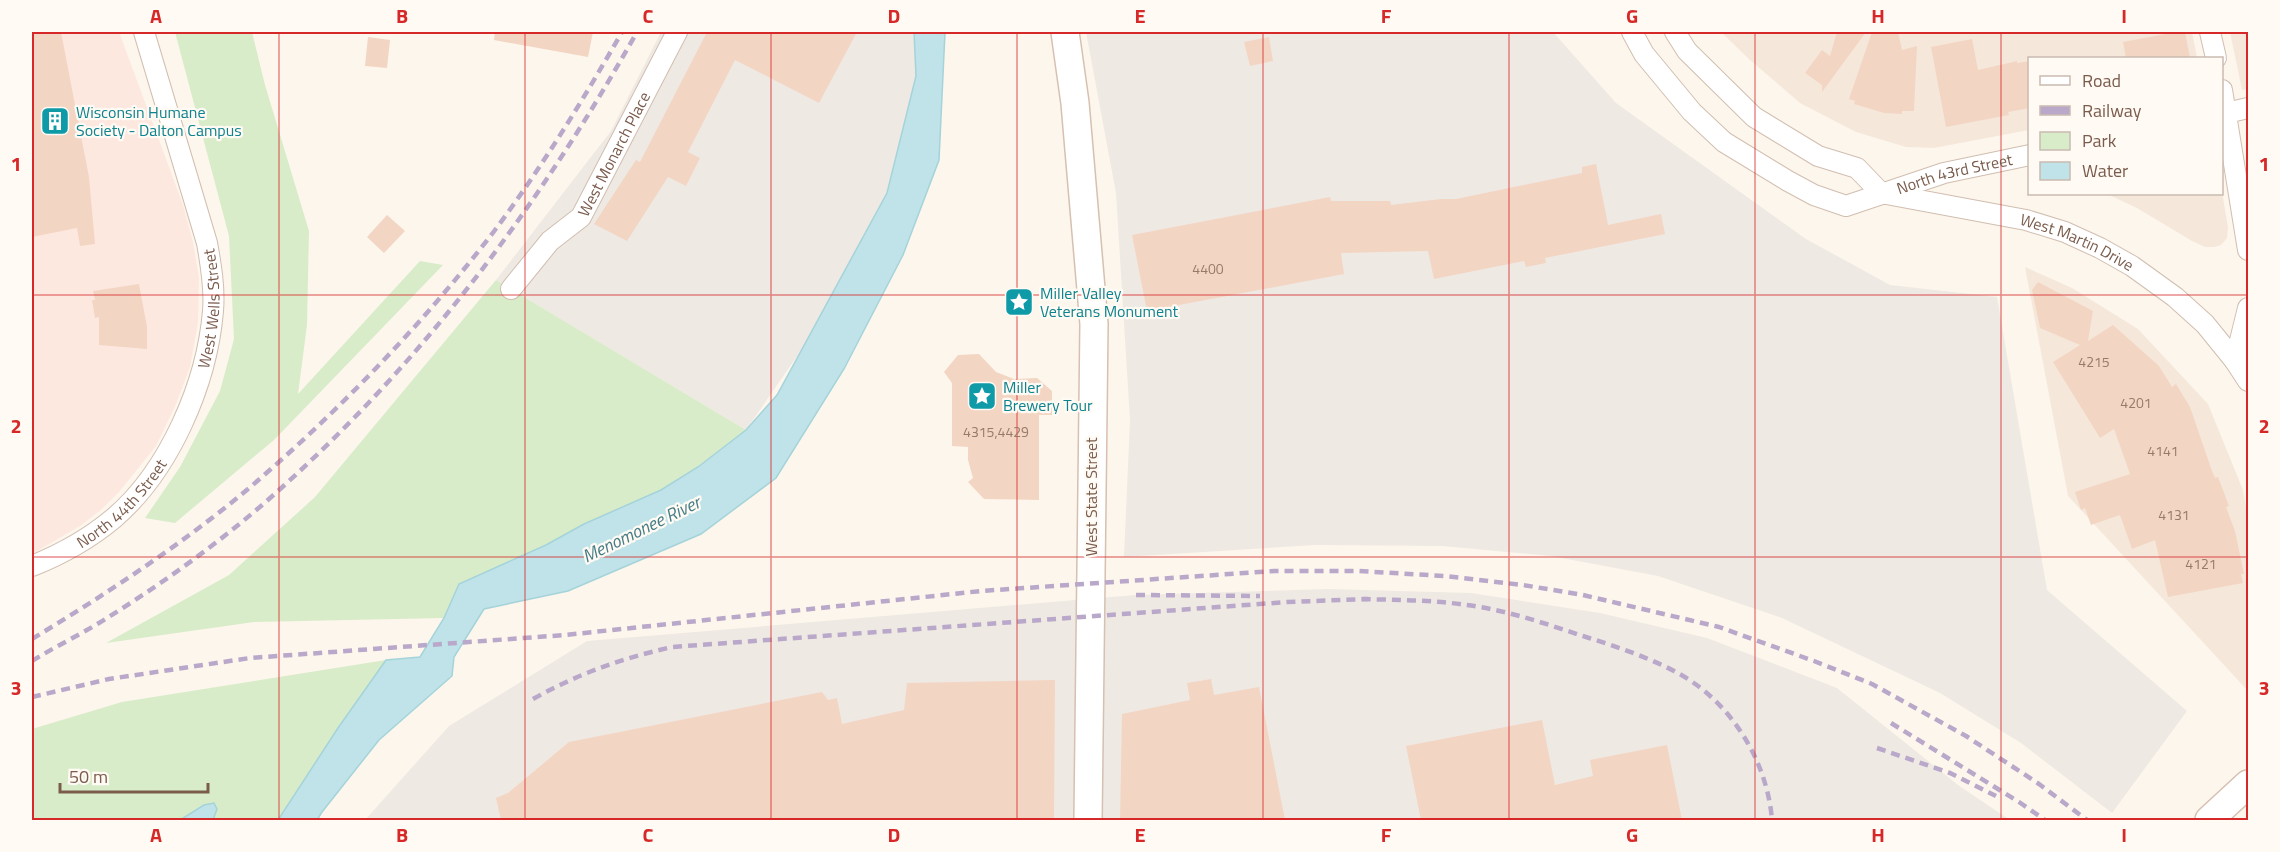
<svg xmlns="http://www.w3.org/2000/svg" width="2280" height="852" viewBox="0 0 2280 852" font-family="'Titillium Web',sans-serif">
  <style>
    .residential { fill: #f5e8da }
    .commercial { fill: #fde8e0 }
    .industrial { fill: #efe9e4 }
    .green { fill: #d8ecc9 }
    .water { fill: #bfe3e8; stroke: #a5d3da; stroke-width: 1.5 }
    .building { fill: #f3d5c3 }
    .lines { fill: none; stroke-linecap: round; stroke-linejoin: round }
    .street-casing { stroke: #d1beb0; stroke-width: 22 }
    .secondary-casing { stroke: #d6c0b0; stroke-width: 30 }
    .street { stroke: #fff; stroke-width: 20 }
    .secondary { stroke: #fff; stroke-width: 27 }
    .rail { stroke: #b9a8c9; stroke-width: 4.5; stroke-dasharray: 9 6; stroke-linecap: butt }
    .grid { fill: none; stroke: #d62828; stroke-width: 1.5; stroke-opacity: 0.55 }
    .labels { text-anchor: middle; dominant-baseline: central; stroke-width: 4.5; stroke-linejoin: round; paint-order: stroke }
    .number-label { font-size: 14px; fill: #987a6a }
    .culture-label { font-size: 16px; fill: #0d838f; stroke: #fffaf3; text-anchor: start }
    .street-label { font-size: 16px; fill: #7a5c4d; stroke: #fffaf3 }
    .water-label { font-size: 18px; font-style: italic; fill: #437c86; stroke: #fffaf3 }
    .neatline { fill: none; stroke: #d62828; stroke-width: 2 }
    .grid-label { font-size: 20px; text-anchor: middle; font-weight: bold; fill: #d62828 }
  </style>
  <rect width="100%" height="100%" fill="#fdf6ec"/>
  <g class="residential">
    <polygon points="1721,32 2192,32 2197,58 2030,58 2029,130 1934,148 1906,147 1856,132 1800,103 1750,60"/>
    <polygon points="2230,32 2248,32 2248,89 2242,90"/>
    <polygon points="2222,191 2228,228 2227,238 2221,245 2214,247 2205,247 2192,241 2137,208 2107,194 2222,194"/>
    <polygon points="2025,267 2072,288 2138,329 2208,404 2243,490 2248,519 2248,691 2068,496"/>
  </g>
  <polygon class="commercial" points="32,32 119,32 183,205 193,242 199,278 198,323 190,367 176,404 156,446 119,492 102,509 80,526 32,554"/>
  <g class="industrial">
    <polygon points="661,32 914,32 916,76 887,193 802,349 746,430 496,280 611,131"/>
    <polygon points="1086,32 1553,32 1616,103 1806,239 1890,285 1997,297 2047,590 2187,711 2112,813 2021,743 1940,693 1782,618 1658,576 1551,556 1442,546 1315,545 1124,557 1130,420 1116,193"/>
    <polygon points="1328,589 1471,593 1600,613 1707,638 1837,688 1958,785 2010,820 365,820 449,726 587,641 1135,595"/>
  </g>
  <g class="green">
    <polygon points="175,32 252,32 265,85 309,231 307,325 298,394 420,261 443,265 274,440 175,523 145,518 180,467 220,391 234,339 229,236"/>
    <polygon points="496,280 746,430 698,467 661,490 584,524 546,545 459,584 444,618 254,622 106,643 229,575 315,497"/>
    <polygon points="386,660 338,728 278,820 32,820 32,729 122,702"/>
  </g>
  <g class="water">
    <polygon points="914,32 945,32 939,160 903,255 844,369 776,478 701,534 568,591 484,609 454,657 452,676 379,740 322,812 317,820 278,820 338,728 386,660 420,657 444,618 459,584 546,545 584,524 661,490 698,467 746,430 777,395 887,193 916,76"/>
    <polygon points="214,803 217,809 213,820 180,820 204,805"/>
  </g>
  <g class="building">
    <polygon points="32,32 61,32 89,177 95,244 80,246 77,228 32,237"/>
    <polygon points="495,32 593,32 588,57 494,40"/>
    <polygon points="707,32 857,32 819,103 735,60 688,152 700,158 686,186 668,177 627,241 594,224 636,160 640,162"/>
    <polygon points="1837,32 1866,32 1822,92 1822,85 1805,73 1822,50 1830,56"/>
    <polygon points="1872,32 1898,32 1902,50 1917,46 1914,111 1902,111 1902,114 1884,113 1854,104 1855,101 1849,99"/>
    <polygon points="2176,32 2185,32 2190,58 2126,58 2123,42"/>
    <polygon points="368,37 390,40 387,68 365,66"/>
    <polygon points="1269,37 1273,61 1250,66 1244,42"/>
    <polygon points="1972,39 1978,70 2017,61 2017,63 2030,61 2030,108 2008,112 2009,115 1946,127 1931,47"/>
    <polygon points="1596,164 1608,225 1661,214 1665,234 1545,258 1546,263 1526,267 1524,261 1434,279 1428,251 1341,253 1344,274 1147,311 1132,235 1330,197 1331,201 1390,201 1391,205 1441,199 1456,199 1582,173 1582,167"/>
    <polygon points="387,215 405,231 384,253 367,237"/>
    <polygon points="2038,282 2093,311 2088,341 2113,325 2159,366 2172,387 2176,384 2190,407 2212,471 2215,478 2218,477 2229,506 2226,507 2235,531 2244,574 2241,574 2243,583 2168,597 2155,540 2132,549 2120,515 2091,525 2085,508 2081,510 2075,492 2130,474 2114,429 2100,438 2053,362 2080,345 2040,328 2032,290"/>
    <polygon points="139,284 147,327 147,349 99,345 99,317 95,318 92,300 95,300 93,291"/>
    <polygon points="979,354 996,372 1014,379 1037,378 1052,391 1052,415 1039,415 1039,500 984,499 968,482 973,478 968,460 968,447 952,446 952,383 944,372 958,355"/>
    <polygon points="1211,679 1214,695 1259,687 1285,820 1120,820 1122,714 1190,700 1187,683"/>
    <polygon points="1055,680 1054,820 501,820 496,798 508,793 569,742 822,692 828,700 837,698 842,724 904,710 907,683"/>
    <polygon points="1542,720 1555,785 1593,776 1590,760 1667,745 1682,820 1421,820 1406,746"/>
  </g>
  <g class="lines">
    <g class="street-casing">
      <g id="street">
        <path id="s1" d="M1632 32 1644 54 1692 112 1724 142 1788 181 1814 195 1846 206 1944 173 2030 155"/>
        <path id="s2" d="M1675 32 1687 51 1754 117 1818 156 1857 168 1881 193 2026 220 2065 232 2100 248 2132 266 2175 297 2205 324 2235 361 2248 381"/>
        <polyline points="2210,32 2216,58"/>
        <polyline points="2222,90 2248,250"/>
        <polyline points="2222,114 2248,108"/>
        <path id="s3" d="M511 289 550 241 581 217 677 32"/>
        <polyline points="2235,361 2248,308"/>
        <path id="s4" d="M32 566C62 554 89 539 114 518 170 470 207 383 213 311 215 289 211 265 207 243L144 32"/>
      </g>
    </g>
    <g class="secondary-casing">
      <g id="secondary">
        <polyline points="1065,32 1075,103 1094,324 1088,820"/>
        <polyline points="2209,820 2248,784"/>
      </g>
    </g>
    <use href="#street" class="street"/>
    <use href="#secondary" class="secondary"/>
    <g class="rail">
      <polyline points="1136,595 1260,596"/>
      <path d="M1362 599C1394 600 1435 600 1466 605 1508 610 1549 625 1589 638 1618 647 1647 657 1674 671 1729 699 1767 759 1772 820"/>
      <path d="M32 639C106 594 181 545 248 489 338 412 423 324 495 230 542 167 583 100 622 32"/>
      <path d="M32 661C56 646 82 634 107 618 160 585 213 547 261 506 418 369 535 213 637 32"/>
      <polyline points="32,697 109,679 250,658 565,635 981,591 1274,571 1358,571 1445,576 1523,585 1583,595 1719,627 1814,661 1872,684 1966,736 2039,784 2087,820"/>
      <path d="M533 699C580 673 620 659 672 647L1287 602 1368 599"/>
      <polyline points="1891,723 2019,802 2045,820"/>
      <polyline points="1877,748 1950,773 1996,796"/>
    </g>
  </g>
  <path class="grid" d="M279 32V820M525 32V820M771 32V820M1017 32V820M1263 32V820M1509 32V820M1755 32V820M2001 32V820M32 295H2248M32 557H2248"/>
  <defs>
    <g id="building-square" transform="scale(1.5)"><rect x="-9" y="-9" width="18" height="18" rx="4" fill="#0f9aa8" stroke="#fffaf3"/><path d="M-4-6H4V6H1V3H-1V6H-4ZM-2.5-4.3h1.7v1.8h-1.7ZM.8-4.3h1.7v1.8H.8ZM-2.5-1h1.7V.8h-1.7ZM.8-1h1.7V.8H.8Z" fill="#fff"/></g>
    <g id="sight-square" transform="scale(1.5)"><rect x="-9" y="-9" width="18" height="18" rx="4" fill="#0f9aa8" stroke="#fffaf3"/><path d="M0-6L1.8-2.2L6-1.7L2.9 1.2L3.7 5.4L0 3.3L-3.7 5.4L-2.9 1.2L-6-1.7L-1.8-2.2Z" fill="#fff"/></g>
  </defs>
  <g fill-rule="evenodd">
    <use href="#building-square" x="55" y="121"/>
    <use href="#sight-square" x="1019" y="302"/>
    <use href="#sight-square" x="982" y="396"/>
  </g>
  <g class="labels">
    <g class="number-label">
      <text x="1208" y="268">4400</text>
      <text x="2094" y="361">4215</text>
      <text x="2136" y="402">4201</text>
      <text x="996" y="431">4315,4429</text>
      <text x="2163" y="450">4141</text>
      <text x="2174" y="514">4131</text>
      <text x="2201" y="563">4121</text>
    </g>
    <g class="culture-label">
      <text x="76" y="112">Wisconsin Humane<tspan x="76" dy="18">Society - Dalton Campus</tspan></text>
      <text x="1040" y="293">Miller Valley<tspan x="1040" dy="18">Veterans Monument</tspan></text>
      <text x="1003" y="387">Miller<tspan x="1003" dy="18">Brewery Tour</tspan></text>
    </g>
    <g class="street-label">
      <text stroke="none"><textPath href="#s3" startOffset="172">West Monarch Place</textPath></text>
      <text stroke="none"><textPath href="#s1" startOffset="396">North 43rd Street</textPath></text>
      <text stroke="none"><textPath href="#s2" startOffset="470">West Martin Drive</textPath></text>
      <text stroke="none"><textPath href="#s4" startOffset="332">West Wells Street</textPath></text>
      <text transform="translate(1091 497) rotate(-90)">West State Street</text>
      <text stroke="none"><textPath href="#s4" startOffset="111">North 44th Street</textPath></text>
    </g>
    <g class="water-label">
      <text transform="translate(641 529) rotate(-26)">Menomonee River</text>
    </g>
  </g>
  <rect width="2280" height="852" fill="none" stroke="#fffaf3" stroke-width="66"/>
  <rect x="2028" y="57" width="195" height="138" fill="#fffaf3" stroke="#cabbb1" stroke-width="1.5"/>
  <rect x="2040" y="76" width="30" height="9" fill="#ffffff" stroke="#cabbb1" stroke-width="1.5"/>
  <text x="2082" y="87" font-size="18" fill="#7a5c4d">Road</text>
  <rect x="2040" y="106" width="30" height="9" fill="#b9a8c9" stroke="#cabbb1" stroke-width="1.5"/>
  <text x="2082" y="117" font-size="18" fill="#7a5c4d">Railway</text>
  <rect x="2040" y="132" width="30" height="18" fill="#d8ecc9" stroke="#cabbb1" stroke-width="1.5"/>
  <text x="2082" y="147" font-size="18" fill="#7a5c4d">Park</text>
  <rect x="2040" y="162" width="30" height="18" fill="#bfe3e8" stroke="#cabbb1" stroke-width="1.5"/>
  <text x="2082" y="177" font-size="18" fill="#7a5c4d">Water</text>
  <path d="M60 783v9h148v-9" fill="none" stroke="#7a5c4d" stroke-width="3"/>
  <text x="69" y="783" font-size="18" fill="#7a5c4d" stroke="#fffaf3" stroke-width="4.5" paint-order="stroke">50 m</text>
  <rect x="33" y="33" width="2214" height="786" class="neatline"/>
  <g class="grid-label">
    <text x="156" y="23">A</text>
    <text x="402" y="23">B</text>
    <text x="648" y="23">C</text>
    <text x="894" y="23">D</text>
    <text x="1140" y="23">E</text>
    <text x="1386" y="23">F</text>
    <text x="1632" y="23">G</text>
    <text x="1878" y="23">H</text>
    <text x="2124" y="23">I</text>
    <text x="16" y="171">1</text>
    <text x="2264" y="171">1</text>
    <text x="16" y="433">2</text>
    <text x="2264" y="433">2</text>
    <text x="16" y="695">3</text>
    <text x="2264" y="695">3</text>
    <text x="156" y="842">A</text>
    <text x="402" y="842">B</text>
    <text x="648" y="842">C</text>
    <text x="894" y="842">D</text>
    <text x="1140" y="842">E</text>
    <text x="1386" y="842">F</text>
    <text x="1632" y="842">G</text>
    <text x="1878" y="842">H</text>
    <text x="2124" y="842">I</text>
  </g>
</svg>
